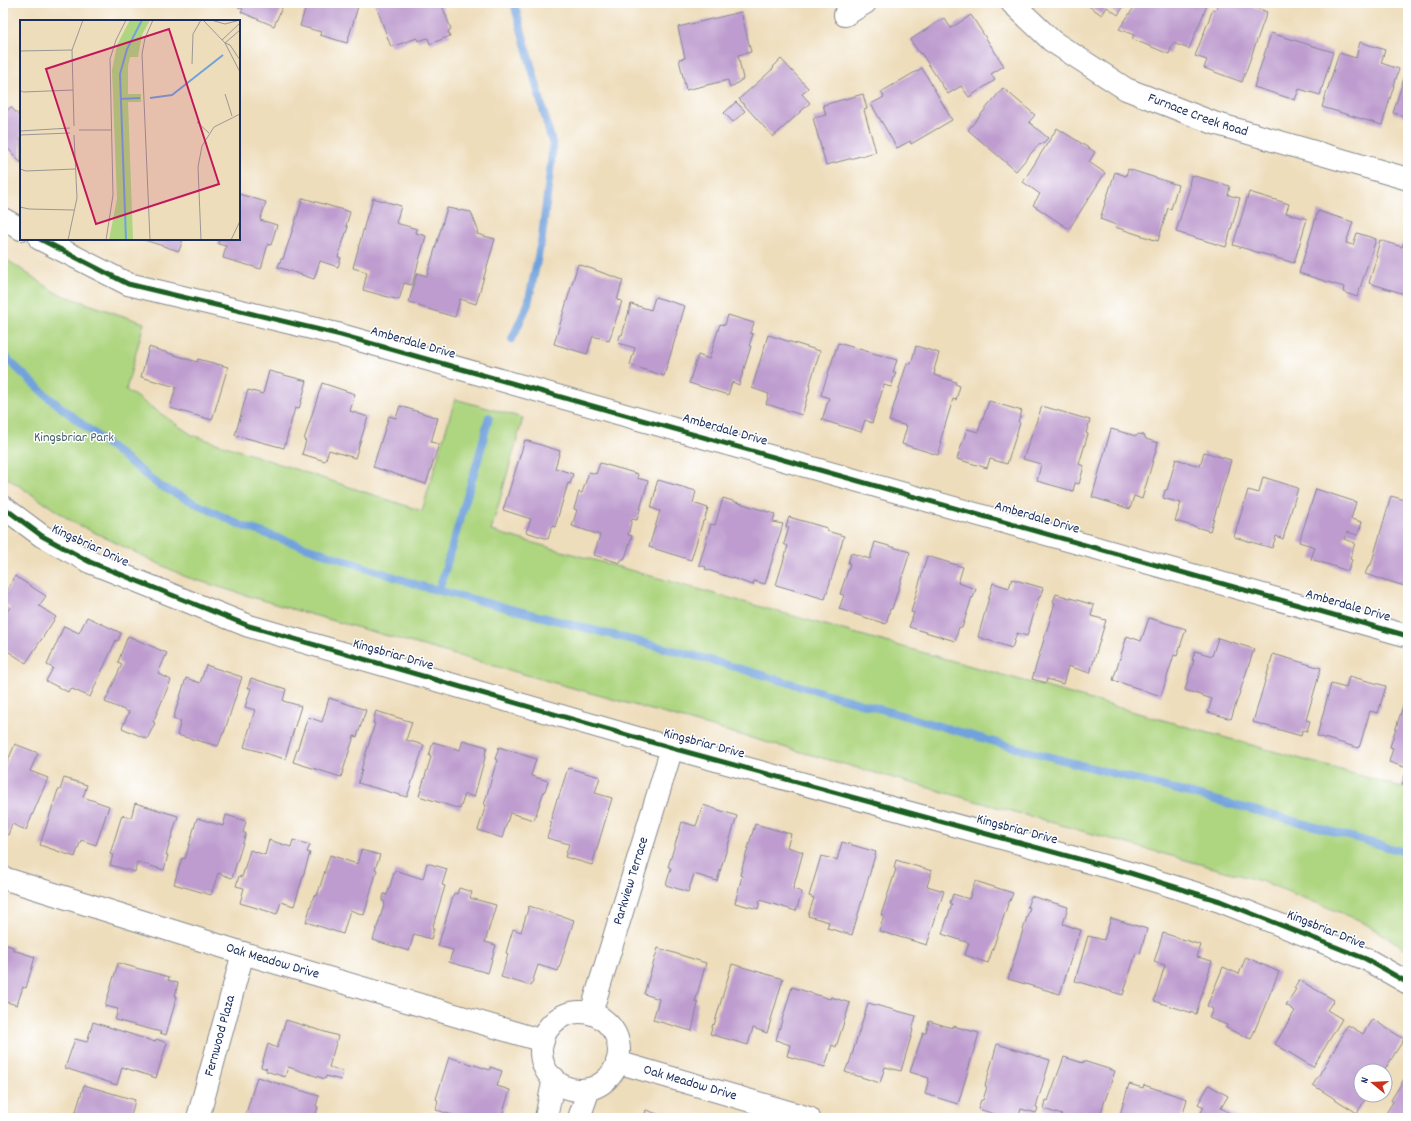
<svg xmlns="http://www.w3.org/2000/svg" width="1411" height="1121" viewBox="0 0 1411 1121" font-family="Dekko,sans-serif">
  <style>
    .green { fill: #aed580; stroke: #64826f }
    .lines { fill: none; stroke-linecap: round; stroke-linejoin: round }
    .stream { stroke: #72a2dc; stroke-width: 8 }
    .building { fill: #be9ccf }
    .street-casing { stroke: #84868c; stroke-width: 24 }
    .street { stroke: #fff; stroke-width: 22 }
    .cycleway-casing { stroke: #fff; stroke-width: 8 }
    .cycleway { stroke: #1b5e20; stroke-width: 5 }
    .labels { text-anchor: middle; dominant-baseline: central; stroke-width: 3; stroke-linejoin: round; paint-order: stroke }
    .street-label { font-size: 14px; fill: #1b2f5e; stroke: #fff }
    .park-label { font-size: 14px; fill: #476168; stroke: #fff }
    .inset-river { fill: none; stroke: #72a2dc; stroke-width: 2 }
    .inset-road { fill: none; stroke: #9a9796; stroke-width: 1 }
    .view { fill: #c2185b; fill-opacity: 0.15; stroke: #c2185b; stroke-width: 2 }
    .inset-edge { fill: none; stroke: #1b2f5e; stroke-width: 2 }
  </style>
  <rect width="100%" height="100%" fill="#fff"/>
  <filter id="ink" filterUnits="userSpaceOnUse"><feTurbulence type="fractalNoise" baseFrequency=".025" numOctaves="2"/><feDisplacementMap in="SourceGraphic" scale="8" xChannelSelector="R" yChannelSelector="G"/><feConvolveMatrix kernelMatrix="1 2 1 2 8 2 1 2 1" color-interpolation-filters="sRGB"/></filter>
  <filter id="wash" filterUnits="userSpaceOnUse"><feTurbulence type="fractalNoise" baseFrequency=".012" numOctaves="4" result="noise"/><feDisplacementMap in="SourceGraphic" scale="16" xChannelSelector="R" yChannelSelector="G"/><feGaussianBlur stdDeviation="0.9" result="paint"/><feColorMatrix in="noise" values="0 0 0 0 0 0 0 0 0 0 0 0 0 0 0 0 0 1.4 0 .05"/><feComposite in="paint" operator="in"/></filter>
  <g filter="url(#wash)">
    <rect width="100%" height="100%" fill="#edb"/>
    <polygon class="green" points="3,257 56,293 144,323 126,390 192,435 422,511 455,399 523,418 491,531 1408,789 1408,950 1359,920 1264,882 288,608 186,577 73,522 3,475"/>
    <g class="lines">
      <g class="stream">
        <polyline points="512,339 528,304 542,237 553,146 514,3"/>
        <polyline points="3,355 48,397 160,486 240,525 421,586 703,658 1009,746 1306,824 1408,853"/>
        <polyline points="439,590 479,456 489,417"/>
      </g>
    </g>
    <g id="blocks">
      <g class="building">
        <polygon points="230,3 284,3 274,26 241,12 243,9"/>
        <polygon points="307,3 359,3 347,43 320,35 321,32 300,26"/>
        <polygon points="375,3 441,3 451,29 448,31 450,36 430,44 428,38 418,41 417,38 391,47"/>
        <polygon points="1084,3 1126,3 1118,15 1107,7 1102,15"/>
        <polygon points="1137,3 1208,3 1189,49 1173,43 1169,54 1132,39 1134,35 1119,29"/>
        <polygon points="1219,3 1244,3 1267,12 1242,82 1204,68 1207,60 1195,56 1213,9 1216,10"/>
        <polygon points="741,12 751,52 738,55 743,79 730,88 728,80 686,90 679,59 685,58 678,27"/>
        <polygon points="971,15 1004,66 991,74 995,80 969,97 961,86 948,94 921,53 920,54 910,40 944,18 951,28"/>
        <polygon points="1271,33 1333,52 1320,95 1299,89 1295,100 1254,87"/>
        <polygon points="1360,42 1385,50 1381,63 1399,69 1382,125 1322,107 1339,53 1356,58"/>
        <polygon points="781,59 808,88 802,94 810,103 773,137 739,99 774,68 773,67"/>
        <polygon points="1408,65 1408,117 1393,113"/>
        <polygon points="922,68 952,120 911,144 910,141 897,148 871,104 884,97 881,92"/>
        <polygon points="1003,88 1035,115 1029,122 1048,138 1041,145 1040,143 1016,171 968,130"/>
        <polygon points="863,94 867,109 864,110 876,152 826,165 813,118 826,115 823,105"/>
        <polygon points="736,102 745,111 733,122 724,113"/>
        <polygon points="11,107 21,118 21,163 3,143 3,114"/>
        <polygon points="1057,128 1095,152 1089,162 1105,173 1069,229 1033,205 1040,194 1023,182"/>
        <polygon points="1128,169 1178,185 1171,209 1168,208 1158,241 1115,227 1116,225 1100,219 1115,172 1126,176"/>
        <polygon points="1191,175 1230,186 1228,195 1240,198 1226,247 1176,232 1190,186 1189,185"/>
        <polygon points="1249,192 1289,204 1286,213 1307,219 1294,263 1233,245"/>
        <polygon points="239,194 266,202 260,220 277,225 271,245 268,244 261,269 223,258 226,246 218,244 219,239 239,239"/>
        <polygon points="303,198 350,212 346,226 348,227 338,257 341,258 338,267 320,261 314,279 278,267 281,259 283,259"/>
        <polygon points="373,198 401,206 396,223 417,229 416,233 426,236 412,285 404,283 399,300 363,290 367,272 353,268 368,212 369,213"/>
        <polygon points="447,208 471,212 478,230 477,234 495,239 476,304 460,299 455,317 418,306 419,305 409,302 417,273 427,276"/>
        <polygon points="1318,211 1353,222 1346,243 1353,245 1357,233 1376,239 1357,297 1343,292 1344,287 1299,273"/>
        <polygon points="1405,237 1408,237 1408,295 1369,283 1377,256 1376,255 1380,240 1402,247"/>
        <polygon points="141,239 183,239 179,251"/>
        <polygon points="578,264 623,280 617,300 622,301 609,341 593,336 587,354 554,344"/>
        <polygon points="655,297 685,306 664,376 630,365 635,348 618,343 620,335 622,335 631,304 651,310"/>
        <polygon points="728,315 754,323 750,333 753,334 749,346 751,346 739,385 732,382 728,395 689,383 698,355 709,359 720,324 725,325"/>
        <polygon points="768,335 820,351 809,387 810,388 802,415 766,404 769,394 752,388"/>
        <polygon points="838,343 897,360 893,372 896,372 891,387 884,385 872,423 865,420 861,432 822,420 829,398 821,395"/>
        <polygon points="916,346 939,353 934,370 935,370 934,375 956,382 955,384 960,386 956,400 953,399 940,442 942,443 938,455 902,444 907,426 889,421 907,363 911,364"/>
        <polygon points="149,347 197,362 198,359 228,367 212,420 170,408 176,387 141,377"/>
        <polygon points="269,371 307,381 299,409 295,408 284,448 235,435 248,390 263,394"/>
        <polygon points="322,383 355,394 350,411 368,417 355,458 329,450 325,461 302,454 306,441 304,440"/>
        <polygon points="989,401 1022,411 1018,422 1020,423 1007,464 990,459 987,468 957,459 967,429 978,432"/>
        <polygon points="400,406 438,418 431,442 439,444 426,484 373,467 389,416 396,418"/>
        <polygon points="1042,406 1090,420 1086,433 1088,434 1079,464 1084,466 1079,484 1075,483 1073,491 1037,481 1041,464 1023,459"/>
        <polygon points="1111,429 1136,436 1139,434 1144,435 1146,439 1158,443 1142,499 1134,496 1130,509 1092,497"/>
        <polygon points="525,440 560,451 555,468 573,474 570,484 568,483 555,527 552,526 548,539 526,532 531,519 503,510"/>
        <polygon points="1204,452 1231,460 1210,531 1175,521 1181,503 1163,498 1165,490 1167,490 1176,459 1200,466"/>
        <polygon points="600,463 638,474 637,478 648,481 637,520 632,519 628,535 632,536 625,558 621,560 620,563 594,555 600,535 572,526 577,510 574,509 579,492 582,493 589,472 596,474"/>
        <polygon points="1263,477 1298,488 1283,539 1276,536 1272,548 1234,537 1248,490 1259,493"/>
        <polygon points="658,480 696,491 693,503 708,508 704,521 703,521 691,560 649,547 660,511 651,508 656,489 655,489"/>
        <polygon points="1316,489 1356,502 1351,519 1362,522 1358,535 1347,532 1344,539 1355,543 1350,559 1352,560 1348,571 1311,559 1315,547 1299,542"/>
        <polygon points="1391,496 1408,501 1408,587 1365,574 1369,565 1371,565"/>
        <polygon points="723,498 775,514 773,522 783,524 765,584 754,581 753,585 705,569 706,567 699,565 711,524 715,525"/>
        <polygon points="789,517 827,528 827,531 844,536 825,599 776,585 788,546 784,544 789,527 786,527"/>
        <polygon points="875,542 910,552 892,609 890,609 886,624 839,609 844,595 840,594 850,564 848,563 851,553 870,559"/>
        <polygon points="927,556 963,567 958,583 976,589 973,598 972,597 962,628 959,627 955,641 909,627 914,613 911,612"/>
        <polygon points="15,576 46,596 39,606 56,617 26,663 3,648 3,618 10,607 3,603 3,598"/>
        <polygon points="1012,579 1043,588 1040,597 1039,597 1027,636 1017,633 1012,648 978,637 993,583 1009,588"/>
        <polygon points="1056,594 1094,605 1091,616 1106,620 1090,673 1068,666 1063,684 1047,679 1046,683 1032,679 1055,603 1053,602"/>
        <polygon points="87,617 121,633 118,641 116,640 90,697 70,688 68,692 46,681 53,668 47,665 64,626 79,633"/>
        <polygon points="1149,618 1186,629 1177,656 1174,655 1161,696 1113,680 1127,636 1141,641"/>
        <polygon points="128,636 167,653 158,673 171,680 153,722 155,723 147,739 122,728 129,712 105,702 122,664 118,662"/>
        <polygon points="1218,638 1254,649 1231,719 1208,712 1212,699 1185,690 1194,660 1192,660 1195,651 1212,656"/>
        <polygon points="1273,654 1321,668 1306,720 1310,721 1307,731 1302,730 1301,736 1253,722"/>
        <polygon points="206,665 242,677 224,733 223,733 218,746 177,735 181,721 173,719 186,678 200,683"/>
        <polygon points="1349,676 1386,686 1378,713 1370,711 1359,748 1317,736 1331,684 1346,688"/>
        <polygon points="251,678 286,689 283,701 301,706 285,759 244,747 255,710 245,707 251,688 248,688"/>
        <polygon points="1408,690 1408,787 1402,785 1407,768 1389,762 1393,748 1390,747"/>
        <polygon points="329,698 366,710 357,737 354,736 341,777 293,762 308,717 322,722"/>
        <polygon points="376,711 412,722 406,740 424,745 407,797 358,783 362,770 361,770 375,723 373,723"/>
        <polygon points="463,740 487,747 485,754 486,754 474,797 465,794 460,809 419,796 431,757 429,756 433,742 460,750"/>
        <polygon points="15,744 38,753 30,771 48,778 26,830 12,824 8,835 3,833 3,772"/>
        <polygon points="499,747 536,759 531,776 548,781 545,791 544,791 534,820 510,813 502,838 478,830 486,805 484,805 497,760 495,759"/>
        <polygon points="568,768 600,777 595,793 612,798 592,865 565,857 569,844 547,838 552,822 550,822 557,799 558,799"/>
        <polygon points="64,778 87,785 83,797 109,806 96,845 81,840 75,857 40,845 58,790 60,790"/>
        <polygon points="135,803 178,816 166,855 168,855 164,870 137,862 135,872 110,865 113,855 110,854 122,815 131,818"/>
        <polygon points="703,805 737,816 717,881 694,874 688,892 666,885 671,868 668,867 682,822 696,826"/>
        <polygon points="226,815 246,821 243,833 246,833 232,878 218,873 211,895 174,884 182,858 185,859 197,818 223,826"/>
        <polygon points="755,824 791,834 787,847 803,852 793,889 802,892 796,911 760,900 758,909 735,903 742,876 740,875"/>
        <polygon points="269,840 291,847 293,840 310,845 307,852 310,853 294,906 281,902 277,914 240,903 244,888 236,886 239,876 242,877 250,850 265,855"/>
        <polygon points="842,842 876,852 852,935 827,928 829,922 808,916 814,898 809,896 821,856 837,860"/>
        <polygon points="361,850 380,855 375,869 377,870 364,915 350,910 343,934 306,922 314,895 317,896 330,855 357,864"/>
        <polygon points="896,860 932,871 927,886 944,891 927,945 879,931 884,916 881,915 896,869 894,868"/>
        <polygon points="427,863 447,869 442,885 445,886 432,929 434,929 431,939 414,934 409,951 373,940 385,902 382,901 384,894 387,895 395,870 423,879"/>
        <polygon points="975,881 1013,893 1010,901 1009,901 988,963 965,955 969,943 942,934 952,904 950,903 953,894 969,899"/>
        <polygon points="459,888 472,892 470,898 496,905 485,942 496,945 488,973 449,962 453,950 438,946 454,893 457,894"/>
        <polygon points="1031,896 1068,907 1063,924 1081,930 1078,939 1077,939 1060,994 1008,979 1030,907 1027,907"/>
        <polygon points="529,906 574,920 558,971 538,965 531,986 501,977 508,954 506,953 513,929 521,932"/>
        <polygon points="1111,918 1147,929 1140,954 1136,953 1123,995 1075,981 1088,936 1104,940"/>
        <polygon points="1163,933 1201,945 1197,957 1212,961 1196,1014 1154,1001 1165,965 1154,962"/>
        <polygon points="3,944 13,947 13,950 35,957 26,988 23,987 17,1005 3,1001"/>
        <polygon points="658,948 706,963 695,1002 698,1003 692,1031 653,1020 659,999 644,994"/>
        <polygon points="1246,957 1279,972 1251,1039 1226,1028 1227,1025 1209,1018 1213,1009 1207,1006 1223,967 1239,974"/>
        <polygon points="118,963 169,977 168,980 178,983 175,996 177,996 166,1035 160,1033 161,1032 115,1020 118,1009 105,1006"/>
        <polygon points="732,964 783,979 767,1033 753,1028 748,1045 710,1034 713,1024 714,1025"/>
        <polygon points="1299,980 1334,1000 1327,1010 1342,1019 1313,1067 1275,1044 1295,1011 1286,1005 1296,989 1294,988"/>
        <polygon points="792,987 830,999 831,997 850,1003 836,1047 832,1045 825,1067 787,1056 790,1045 776,1040"/>
        <polygon points="868,1003 916,1016 912,1030 913,1030 901,1071 885,1067 880,1083 845,1072 848,1064 849,1064"/>
        <polygon points="1372,1019 1404,1039 1384,1071 1361,1071 1361,1095 1368,1095 1357,1113 1313,1085 1343,1035 1342,1033 1348,1025 1363,1034"/>
        <polygon points="286,1020 338,1036 329,1067 343,1071 341,1080 326,1076 325,1079 288,1067 285,1077 266,1071 267,1069 261,1067 268,1044 277,1048"/>
        <polygon points="929,1021 952,1028 953,1026 979,1033 958,1104 925,1094 929,1078 910,1072 923,1033 926,1033"/>
        <polygon points="93,1022 155,1042 156,1039 167,1043 156,1078 122,1067 117,1085 65,1068 75,1039 87,1042"/>
        <polygon points="997,1044 1050,1060 1036,1107 1038,1108 1036,1113 1021,1109 1018,1118 1008,1118 978,1109 981,1100 983,1100 987,1087 985,1086"/>
        <polygon points="449,1057 490,1070 490,1067 502,1071 497,1086 510,1090 501,1118 463,1118 436,1110 438,1100 436,1099"/>
        <polygon points="1064,1057 1083,1063 1083,1061 1115,1071 1099,1118 1061,1118 1062,1115 1044,1109 1046,1100 1048,1101"/>
        <polygon points="1408,1073 1408,1118 1383,1118 1393,1102 1391,1100"/>
        <polygon points="257,1077 319,1096 316,1106 318,1107 315,1118 250,1118 245,1117"/>
        <polygon points="1129,1084 1143,1088 1144,1085 1187,1099 1182,1118 1119,1118"/>
        <polygon points="84,1085 135,1100 131,1116 138,1118 74,1118"/>
        <polygon points="1209,1085 1228,1096 1221,1108 1238,1118 1198,1118 1204,1107 1198,1104"/>
        <polygon points="646,1110 669,1118 644,1118"/>
        <polygon points="423,1114 435,1118 421,1118"/>
      </g>
    </g>
  </g>
  <g filter="url(#ink)">
    <use href="#blocks" fill-opacity="0" stroke="#84868c" stroke-width="1"/>
    <g class="lines">
      <g class="street-casing">
        <g id="street">
          <path id="s1" d="M1012 3 1052 41 1126 89 1214 123 1408 179"/>
          <polyline points="845,15 865,3"/>
          <polyline points="3,219 21,229"/>
          <polyline points="40,239 128,284 341,335 1408,636"/>
          <polyline points="3,507 42,536 90,562 249,626 672,748 1130,873 1220,901 1366,959 1408,983"/>
          <path id="s2" d="M3 878 243 953 543 1041"/>
          <circle cx="580" cy="1051" r="39"/>
          <path id="s3" d="M591 1013 672 748"/>
          <path id="s4" d="M617 1062 809 1118"/>
          <path id="s5" d="M198 1118 243 953"/>
          <polyline points="546,1118 554,1078"/>
          <polyline points="579,1118 589,1089"/>
        </g>
      </g>
      <use href="#street" class="street"/>
      <g class="cycleway-casing">
        <g id="cycleway">
          <polyline points="40,239 128,284 341,335 1408,636"/>
          <polyline points="3,507 42,536 90,562 249,626 672,748 1130,873 1220,901 1366,959 1408,983"/>
        </g>
      </g>
      <use href="#cycleway" class="cycleway"/>
    </g>
  </g>
  <g class="labels">
    <g class="street-label">
      <text stroke="none"><textPath href="#s1" startOffset="220">Furnace Creek Road</textPath></text>
      <text transform="translate(413 343) rotate(16)">Amberdale Drive</text>
      <text transform="translate(725 430) rotate(16)">Amberdale Drive</text>
      <text transform="translate(1037 518) rotate(16)">Amberdale Drive</text>
      <text transform="translate(90 546) rotate(25)">Kingsbriar Drive</text>
      <text transform="translate(1348 606) rotate(16)">Amberdale Drive</text>
      <text transform="translate(393 655) rotate(16)">Kingsbriar Drive</text>
      <text transform="translate(704 744) rotate(15)">Kingsbriar Drive</text>
      <text transform="translate(1017 830) rotate(15)">Kingsbriar Drive</text>
      <text stroke="none"><textPath href="#s3" startOffset="138">Parkview Terrace</textPath></text>
      <text transform="translate(1326 930) rotate(22)">Kingsbriar Drive</text>
      <text stroke="none"><textPath href="#s2" startOffset="282">Oak Meadow Drive</textPath></text>
      <text stroke="none"><textPath href="#s5" startOffset="85">Fernwood Plaza</textPath></text>
      <text stroke="none"><textPath href="#s4" startOffset="76">Oak Meadow Drive</textPath></text>
    </g>
    <g class="park-label">
      <text x="74" y="438">Kingsbriar Park</text>
    </g>
  </g>
  <g transform="translate(20 20)">
    <rect width="220" height="220" fill="#edb"/>
    <path d="M110 0H130L122 15 118 37H110L108 46V74H121V82H108L113 220H89L97 179 92 50 97 25Z" fill="#aed580"/>
    <path class="inset-river" d="M130 78 152 75 203 35M100 79 120 78M106 220 100 54 107 29 122 0"/>
    <path class="inset-road" d="M183 0 205 23 220 52M191 0 205 4 220 0M220 18V36M202 20 220 3M205 23 220 10M205 23 210 25 220 40M0 31 52 30M172 44 173 14 181 0M0 70 3 72 53 70M205 74 212 96M177 102 189 113M54 106 52 30 63 0M59 110H91M0 111 50 108M0 115 50 113M220 146V188M0 149 6 151 55 149M0 187 9 189 54 190M48 220 57 178 54 115M86 220 93 175 90 39 96 20 106 0M130 220 122 34 125 18 133 0M181 220 178 147 182 126 194 107 220 94M211 220 220 201"/>
    <path class="view" d="M149 9 199 164 76 204 26 49Z"/>
    <rect width="220" height="220" class="inset-edge"/>
  </g>
  <rect width="1411" height="1121" fill="none" stroke="#fff" stroke-width="16"/>
  <g transform="translate(1373 1083) rotate(288)"><circle r="19" fill="#ffffff" stroke="#a4acbf"/>
  <path d="M0-3L7 15L0 10L-7 15Z" fill="#c8321e"/>
  <text y="-6" font-size="11" font-weight="bold" text-anchor="middle" fill="#1b2f5e">N</text>
  </g>
</svg>
